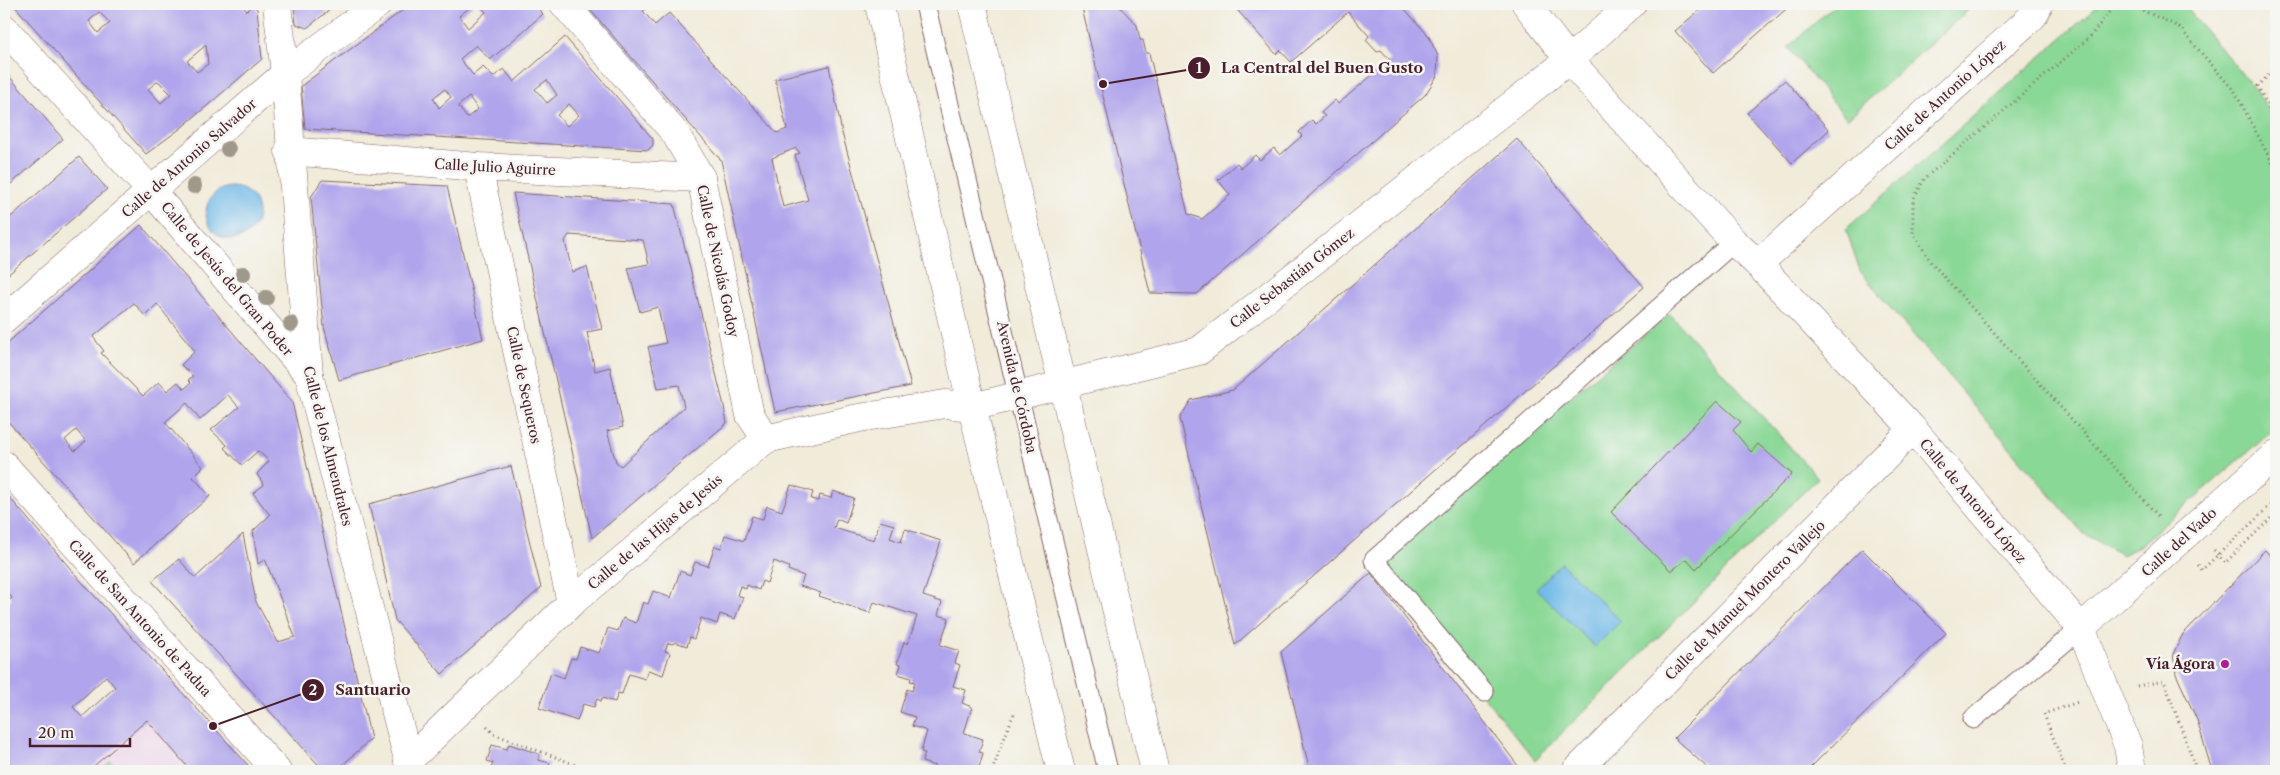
<svg xmlns="http://www.w3.org/2000/svg" width="2280" height="775" viewBox="0 0 2280 775" font-family="'Libre Caslon Text',serif">
  <style>
    .built { fill: #ecd1ea }
    .green { fill: #8ad896; stroke: #6a7c60 }
    .water { fill: #71bae9; stroke: #5e6c8a }
    .building { fill: #b0a5ec; fill-rule: evenodd }
    .lines { fill: none; stroke-linecap: round; stroke-linejoin: round }
    .service-casing { stroke: #846668; stroke-width: 21 }
    .pedestrian-casing { stroke: #846668; stroke-width: 29 }
    .minor-casing { stroke: #846668; stroke-width: 29 }
    .tertiary-casing { stroke: #846668; stroke-width: 29 }
    .primary-casing { stroke: #846668; stroke-width: 29 }
    .path { stroke: #846668; stroke-width: 3; stroke-dasharray: 1 4; stroke-linecap: butt }
    .service { stroke: #fff; stroke-width: 19 }
    .pedestrian { stroke: #fff; stroke-width: 28 }
    .minor { stroke: #fff; stroke-width: 28 }
    .tertiary { stroke: #fff; stroke-width: 28 }
    .primary { stroke: #fff; stroke-width: 28 }
    .tree { fill: #a0998b }
    .poi-dot { fill: #b5179e; stroke: #f6f6f2; stroke-width: 2 }
    .labels { text-anchor: middle; dominant-baseline: central; stroke-width: 5; stroke-linejoin: round; paint-order: stroke }
    .street-label { font-size: 14px; fill: #4a1f2b; stroke: #f6f6f2 }
    .poi-label { font-size: 14px; font-weight: bold; fill: #4a1f2b; stroke: #f6f6f2; text-anchor: end }
    .leader { fill: none; stroke: #4a1f2b; stroke-width: 2 }
    .callout-dot { fill: #4a1f2b; stroke: #f6f6f2; stroke-width: 2 }
    .mark-label { font-size: 15px; text-anchor: middle; font-weight: bold; fill: #fff }
    .callout-label { font-size: 15px; text-anchor: middle; font-weight: bold; fill: #4a1f2b; stroke: #f6f6f2; stroke-width: 5; stroke-linejoin: round; paint-order: stroke }
  </style>
  <rect width="100%" height="100%" fill="#f6f6f2"/>
  <filter id="ink" filterUnits="userSpaceOnUse"><feTurbulence type="fractalNoise" baseFrequency=".02" numOctaves="2"/><feDisplacementMap in="SourceGraphic" scale="10" xChannelSelector="R" yChannelSelector="G"/><feConvolveMatrix kernelMatrix="1 2 1 2 8 2 1 2 1" color-interpolation-filters="sRGB"/></filter>
  <filter id="wash" filterUnits="userSpaceOnUse"><feTurbulence type="fractalNoise" baseFrequency=".0096" numOctaves="4" result="noise"/><feDisplacementMap in="SourceGraphic" scale="20" xChannelSelector="R" yChannelSelector="G"/><feGaussianBlur stdDeviation="1.12" result="paint"/><feColorMatrix in="noise" values="0 0 0 0 0 0 0 0 0 0 0 0 0 0 0 0 0 1.4 0 .05"/><feComposite in="paint" operator="in"/></filter>
  <g filter="url(#wash)">
    <rect width="100%" height="100%" fill="#f1ebd9"/>
    <polygon class="built" points="139,644 253,771 4,771 4,766 73,707 82,716 115,687 106,676"/>
    <g class="green">
      <polygon points="1836,4 1975,4 1847,119 1788,47"/>
      <polygon points="2100,4 2183,4 2250,83 2276,119 2276,428 2139,546 2122,555 2083,533 1882,298 1860,271 1846,229"/>
      <polygon points="1670,314 1818,478 1535,760 1374,560"/>
      <polygon points="111,761 120,771 99,771"/>
    </g>
    <g class="water">
      <circle cx="232" cy="213" r="26"/>
      <polygon points="1561,563 1621,621 1595,647 1536,589"/>
    </g>
    <g id="blocks">
      <g class="building">
        <path d="M13 4H241L247 11 253 5 257 9 262 59 181 128 146 154ZM99 12 110 23 98 33 89 21ZM206 45 208 64 197 72 187 61ZM158 81 171 94 161 103 148 89Z"/>
        <polygon points="294,4 337,4 307,28 296,24"/>
        <path d="M411 4H474L459 16 468 28 486 12 478 4H534L543 14 490 60 476 45 460 59 473 75 483 67 493 77 504 69 514 82 565 37 653 139V145L648 150 305 129 301 86ZM547 80 557 95 547 103 535 89ZM445 89 451 97 439 108 433 98ZM469 97 478 109 467 118 458 106ZM569 104 579 115 567 126 557 115Z"/>
        <path d="M585 4H651L643 11 655 25 669 13 777 133 787 129 775 79 829 66 842 133 911 386 775 412 721 160ZM796 148 800 153 795 155 808 200 783 207 772 158Z"/>
        <polygon points="1081,4 1122,4 1119,6 1137,25 1140,40 1143,40 1146,53 1149,53 1188,214 1202,219 1230,195 1218,180 1237,163 1241,168 1255,155 1260,160 1274,148 1280,155 1302,136 1299,132 1312,120 1316,124 1325,116 1321,113 1335,100 1338,104 1390,60 1381,50 1377,52 1366,40 1369,36 1348,12 1291,62 1280,50 1276,54 1232,4 1400,4 1428,35 1438,56 1437,76 1425,95 1197,294 1150,293"/>
        <polygon points="1707,4 1792,4 1713,73 1675,31"/>
        <polygon points="4,70 63,139 4,190"/>
        <polygon points="1785,80 1829,130 1792,163 1747,113"/>
        <polygon points="1517,139 1644,287 1235,645 1180,418 1191,400 1233,390"/>
        <polygon points="79,157 107,189 4,278 4,223"/>
        <polygon points="322,180 447,186 483,339 339,380 324,327 311,197"/>
        <path d="M513 193 674 204 724 406 727 423 592 538ZM569 235 643 240 649 264 628 268 640 312 658 307 661 322 666 343 648 347 658 388 679 385 684 407 621 466 616 462 607 431 623 427 610 367 595 371 587 332 602 329 587 267 572 272 565 241Z"/>
        <path d="M141 225 292 402 371 739 336 771H324L152 581 179 559 195 578 243 534 256 602 278 642 295 637 265 559 258 564 253 531 270 515 253 493 264 485 257 474 269 461 258 451 242 465 224 448 227 445 211 430 239 407 228 395 200 420 187 403 165 422 203 467 193 477 210 496 134 563 4 417V346ZM134 303 145 316 157 304 195 351 181 365 193 376 188 380 191 383 184 389 178 382 167 391 159 382 143 396 101 353 104 351 93 337ZM76 430 86 441 75 451 65 440Z"/>
        <polygon points="1717,401 1741,422 1733,430 1751,452 1758,444 1792,474 1696,569 1687,559 1671,571 1611,512"/>
        <polygon points="511,466 541,588 442,674 395,620 369,504"/>
        <polygon points="791,485 813,492 811,499 818,501 820,495 831,498 833,491 854,498 846,523 837,519 834,528 874,540 880,521 894,525 890,538 901,542 905,529 941,541 923,596 942,602 938,615 949,618 940,645 959,651 955,663 960,665 953,686 966,690 962,703 972,707 964,733 983,739 979,752 983,753 978,771 939,771 934,769 935,766 922,762 925,753 921,752 927,731 912,726 915,717 900,712 907,689 912,691 915,682 910,681 911,678 898,674 901,665 897,664 904,642 908,644 917,616 874,602 870,613 819,596 821,593 800,586 804,576 788,570 789,567 774,561 767,583 762,581 759,590 747,585 746,589 740,586 737,595 743,597 735,619 720,614 717,624 701,618 694,639 690,637 687,646 675,642 673,644 668,643 665,651 670,653 663,675 648,670 645,679 629,674 622,694 618,693 615,702 602,698 601,701 597,699 594,707 583,704 577,721 539,708 551,673 564,678 571,658 576,659 580,647 599,653 608,628 618,631 623,618 636,623 643,602 648,604 653,591 671,598 680,571 690,575 695,562 708,566 715,546 721,548 725,535 744,541 752,516 763,519 767,506 782,511"/>
        <path d="M4 491 81 581 248 765 240 771H191L147 720 88 771H4V605L12 598 4 588ZM106 676 115 687 82 717 73 707Z"/>
        <polygon points="1862,549 1946,633 1807,771 1711,771 1674,738"/>
        <polygon points="2265,550 2276,562 2276,771 2212,771 2197,720 2176,674 2173,654 2183,634"/>
        <polygon points="1371,573 1522,771 1310,771 1281,652"/>
        <polygon points="509,744 539,754 538,760 550,763 547,770 552,771 490,771 493,763 487,761 492,745 507,749"/>
      </g>
    </g>
  </g>
  <g filter="url(#ink)">
    <use href="#blocks" fill-opacity="0" stroke="#846668" stroke-width="1"/>
    <g class="lines">
      <g class="service-casing">
        <g id="service">
          <polyline points="925,4 1108,771"/>
          <polyline points="1484,692 1374,560 1734,242"/>
          <polyline points="1973,719 2081,628"/>
        </g>
      </g>
      <g class="pedestrian-casing">
        <polyline id="pedestrian" points="408,761 571,603 766,439"/>
      </g>
      <g class="minor-casing">
        <g id="minor">
          <polyline points="277,4 285,74 309,375 411,771"/>
          <polyline points="564,4 675,133 701,178 750,415 766,439 859,418 945,404 972,407 1199,351 1569,60 1632,4"/>
          <polyline points="4,28 152,192 309,375"/>
          <polyline points="289,151 478,167 701,178"/>
          <polyline points="478,167 571,603"/>
          <polyline points="1758,264 2033,16 2039,4"/>
          <polyline points="4,319 285,74 378,4"/>
          <polyline points="4,465 277,771"/>
          <polyline points="2081,628 2276,454"/>
          <polyline points="1576,771 1913,429"/>
        </g>
      </g>
      <g class="tertiary-casing">
        <polyline id="tertiary" points="1526,4 1569,60 1734,242 1758,264 1913,429 2081,628 2128,746 2132,771"/>
      </g>
      <g class="primary-casing">
        <g id="primary">
          <polyline points="879,4 972,407 1061,771"/>
          <polyline points="972,4 1155,771"/>
        </g>
      </g>
      <g class="path">
        <polyline points="2115,4 2090,37 1925,178 1913,200 1913,233 1931,262 2159,517"/>
        <polyline points="2129,4 2179,27 2235,92 2276,170"/>
        <polyline points="2276,68 2258,86 2276,123"/>
        <polyline points="2214,550 2225,563 2276,513"/>
        <polyline points="2198,565 2202,570 2276,500"/>
        <polyline points="2137,686 2164,681 2197,771"/>
        <polyline points="487,727 494,734 592,771"/>
        <polyline points="992,771 1014,713"/>
        <polyline points="2066,771 2044,714 2078,702"/>
      </g>
      <use href="#service" class="service"/>
      <use href="#pedestrian" class="pedestrian"/>
      <use href="#minor" class="minor"/>
      <use href="#tertiary" class="tertiary"/>
      <use href="#primary" class="primary"/>
    </g>
    <g class="tree">
      <circle cx="228" cy="149" r="8"/>
      <circle cx="194" cy="186" r="8"/>
      <circle cx="243" cy="274" r="8"/>
      <circle cx="266" cy="298" r="8"/>
      <circle cx="291" cy="324" r="8"/>
    </g>
  </g>
  <circle class="poi-dot" cx="2225" cy="664" r="5"/>
  <g class="labels">
    <g class="street-label">
      <text transform="translate(1945 95) rotate(-42)">Calle de Antonio López</text>
      <text transform="translate(189 158) rotate(-41)">Calle de Antonio Salvador</text>
      <text transform="translate(495 167) rotate(3)">Calle Julio Aguirre</text>
      <text transform="translate(718 261) rotate(78)">Calle de Nicolás Godoy</text>
      <text transform="translate(1292 278) rotate(-38)">Calle Sebastián Gómez</text>
      <text transform="translate(227 279) rotate(50)">Calle de Jesús del Gran Poder</text>
      <text transform="translate(524 385) rotate(78)">Calle de Sequeros</text>
      <text transform="translate(1017 387) rotate(77)">Avenida de Córdoba</text>
      <text transform="translate(328 446) rotate(76)">Calle de los Almendrales</text>
      <text transform="translate(1973 501) rotate(50)">Calle de Antonio López</text>
      <text transform="translate(655 532) rotate(-40)">Calle de las Hijas de Jesús</text>
      <text transform="translate(2179 542) rotate(-42)">Calle del Vado</text>
      <text transform="translate(1745 600) rotate(-45)">Calle de Manuel Montero Vallejo</text>
      <text transform="translate(140 618) rotate(48)">Calle de San Antonio de Padua</text>
    </g>
    <g class="poi-label">
      <text x="2215" y="664">Vía Ágora</text>
    </g>
  </g>
  <path class="leader" d="M1103 84L1199 68M213 726L313 690"/>
  <g class="callout-dot">
    <circle cx="1103" cy="84" r="5"/>
    <circle cx="213" cy="726" r="5"/>
    <circle cx="1199" cy="68" r="12"/>
    <circle cx="313" cy="690" r="12"/>
  </g>
  <g class="mark-label">
    <text x="1199" y="73">1</text>
    <text x="313" y="695">2</text>
  </g>
  <g class="callout-label">
    <text x="1322" y="73">La Central del Buen Gusto</text>
    <text x="373" y="695">Santuario</text>
  </g>
  <rect width="2280" height="775" fill="none" stroke="#f6f6f2" stroke-width="20"/>
  <path d="M30 738v8h100v-8" fill="none" stroke="#4a1f2b" stroke-width="2.5"/>
  <text x="38" y="738" font-size="15" fill="#4a1f2b" stroke="#f6f6f2" stroke-width="4" paint-order="stroke">20 m</text>
</svg>
